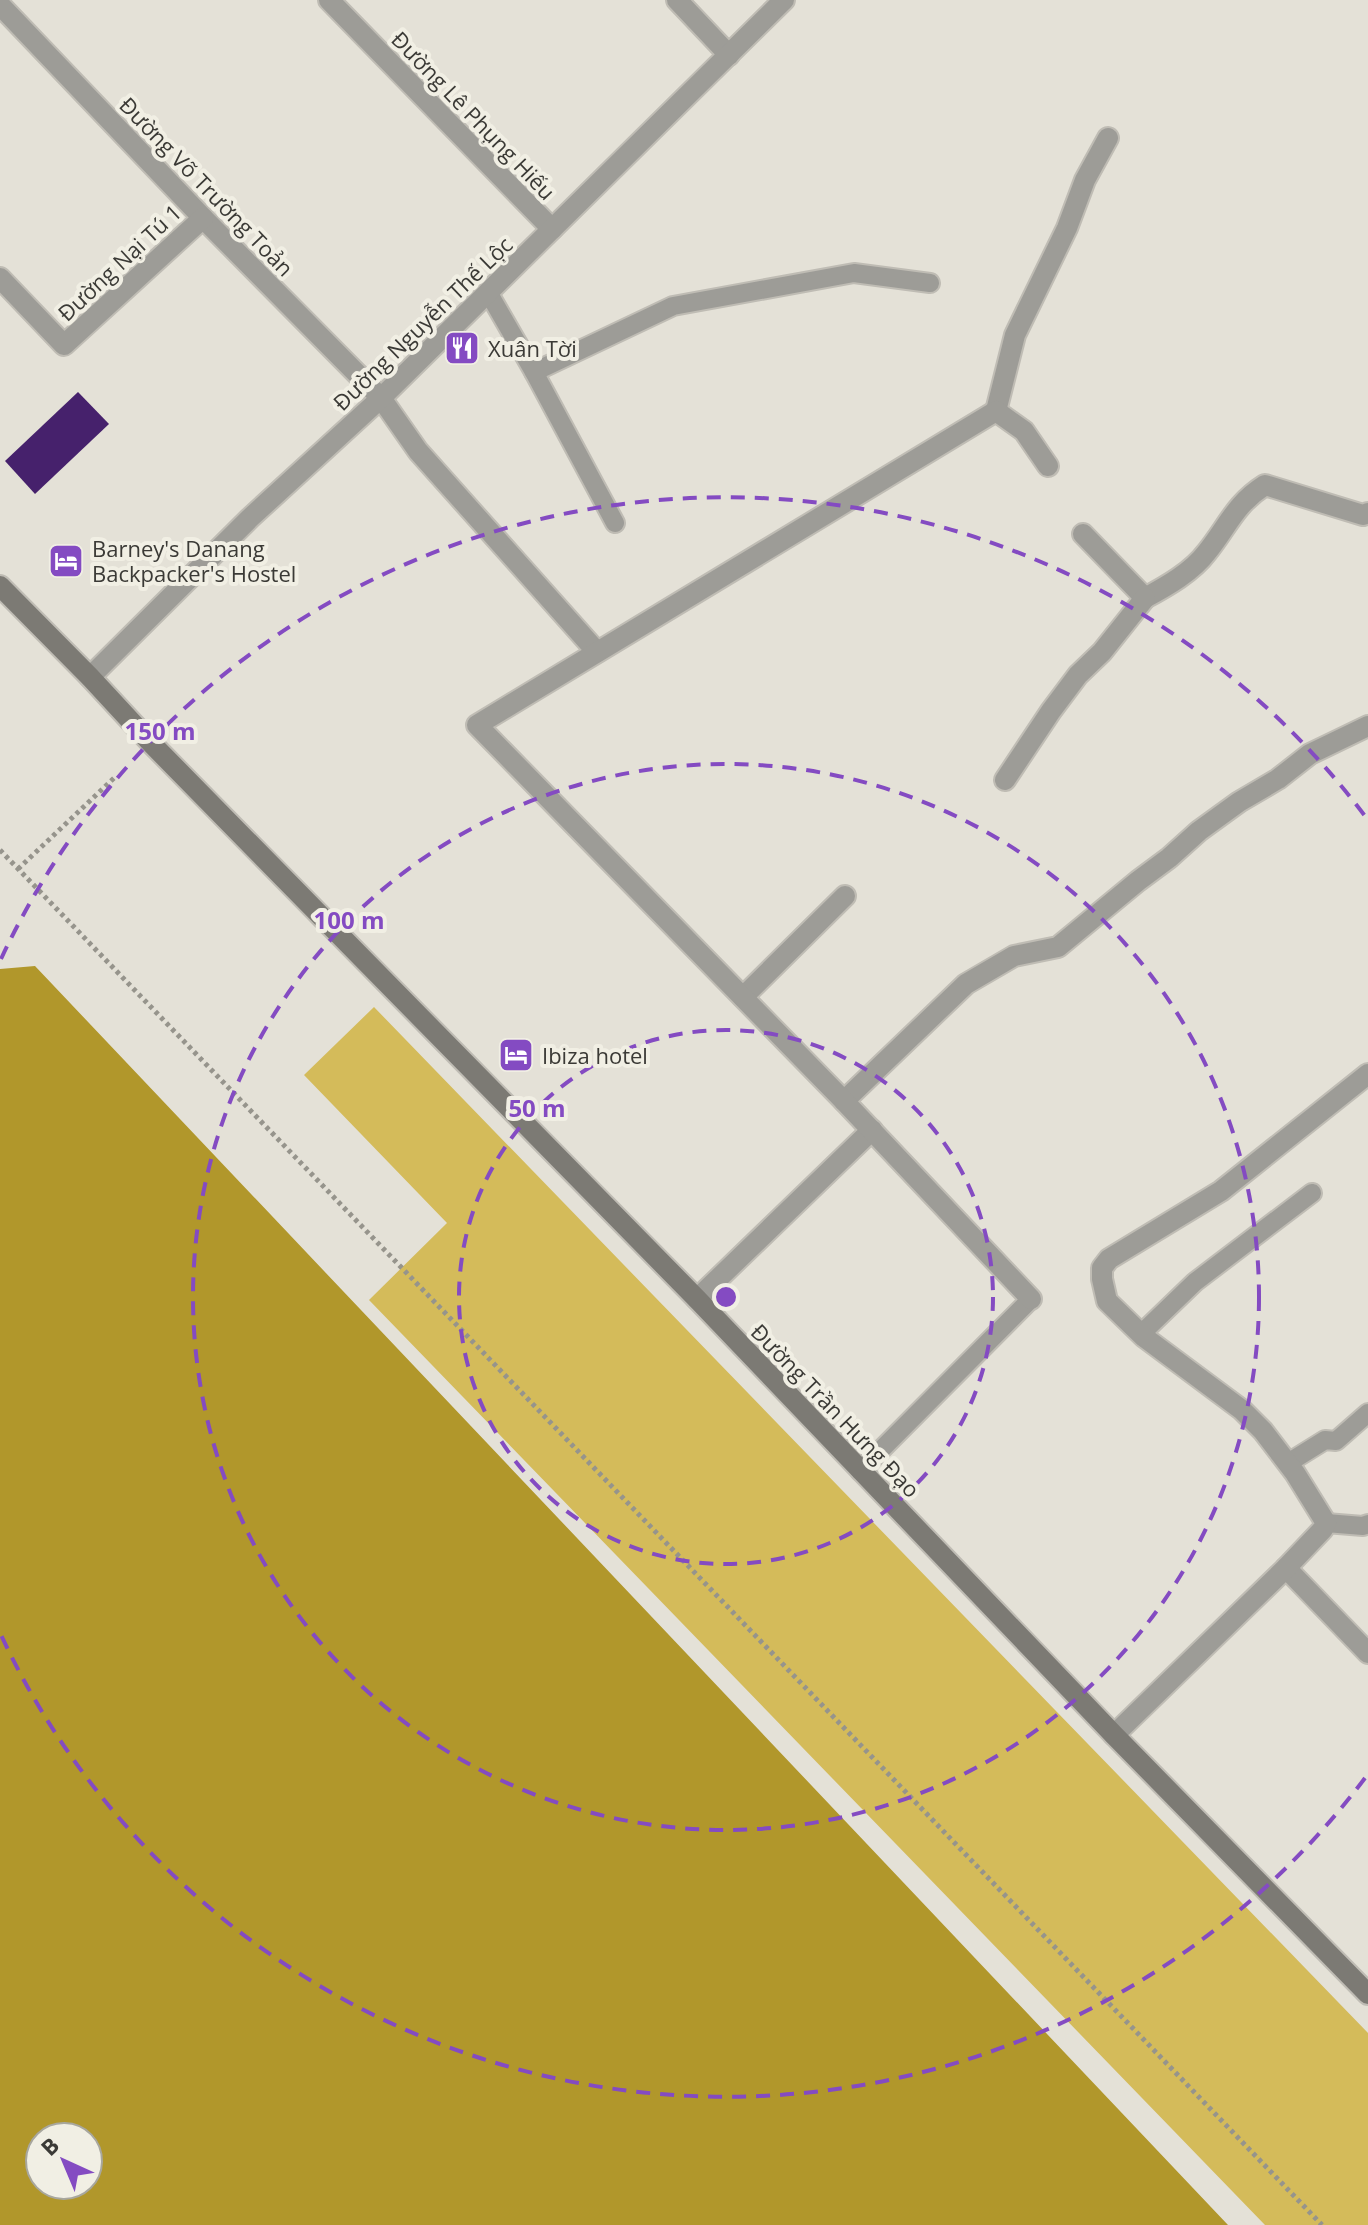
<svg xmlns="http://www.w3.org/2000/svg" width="1368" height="2225" viewBox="0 0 1368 2225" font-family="'Open Sans',sans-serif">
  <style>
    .green { fill: #d4bb5a }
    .water { fill: #b1972b; fill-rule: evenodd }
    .building { fill: #46216c }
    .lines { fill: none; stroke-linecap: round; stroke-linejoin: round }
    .service-casing { stroke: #bfbcb4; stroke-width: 22 }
    .minor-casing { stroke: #bfbcb4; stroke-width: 24 }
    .secondary-casing { stroke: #bfbcb4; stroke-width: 24 }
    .path { stroke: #96948c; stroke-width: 5; stroke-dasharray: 4 4; stroke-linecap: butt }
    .service { stroke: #9d9c97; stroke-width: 18 }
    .minor { stroke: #9d9c97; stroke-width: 20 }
    .secondary { stroke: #7c7a74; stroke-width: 20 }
    .ring { fill: none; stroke: #844bc2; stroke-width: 4; stroke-dasharray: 14 10 }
    .labels { text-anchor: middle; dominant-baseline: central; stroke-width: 8; stroke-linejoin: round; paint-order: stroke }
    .street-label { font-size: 22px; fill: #3b3a36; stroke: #f1efe4 }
    .poi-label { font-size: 22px; fill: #3b3a36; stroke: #f1efe4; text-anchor: start }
    .centre { fill: #844bc2; stroke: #f1efe4; stroke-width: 4 }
    .ring-label { font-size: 24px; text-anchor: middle; font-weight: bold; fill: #844bc2; stroke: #f1efe4; stroke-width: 8; stroke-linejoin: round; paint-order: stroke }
  </style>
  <rect width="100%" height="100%" fill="#e4e1d7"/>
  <polygon class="green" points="374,1007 1368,2033 1368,2225 1265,2225 369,1300 447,1223 304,1075"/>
  <path class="water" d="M35 966 1228 2225H0V969ZM40 2137H88V2185H40Z"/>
  <polygon class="building" points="78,392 109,424 35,494 5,461"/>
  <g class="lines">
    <g class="service-casing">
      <g id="service">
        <polyline points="488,292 534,372 615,523"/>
        <polyline points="534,372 673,306 854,273 930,283"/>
        <polyline points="1141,1334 1195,1282 1312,1193"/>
        <polyline points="1288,1463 1325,1440 1336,1441 1368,1413"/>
        <polyline points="860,1471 1031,1299"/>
        <polyline points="1326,1523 1363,1526 1368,1524"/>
      </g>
    </g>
    <g class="minor-casing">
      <g id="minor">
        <polyline points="329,0 552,229"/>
        <polyline points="677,0 729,55"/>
        <polyline points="0,5 203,218 381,398 418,451 597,652"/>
        <polyline points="0,278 64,345 203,218"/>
        <polyline points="996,411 1015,335 1067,228 1085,180 1108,138"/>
        <path d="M1083 534 1145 598C1167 586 1192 572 1207 552 1228 526 1235 504 1265 485L1363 515 1368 513"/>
        <polyline points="90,677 250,518 381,398 784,0"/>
        <polyline points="1005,780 1051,711 1078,675 1102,652 1145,598"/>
        <polyline points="743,997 845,896"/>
        <polyline points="844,1101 966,984 1014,956 1058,947 1138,881 1169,858 1199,831 1239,802 1278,779 1310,754 1368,726"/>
        <polyline points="697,1299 872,1130"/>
        <polyline points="1031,1299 844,1101 477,725 996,411 1024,431 1048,466"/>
        <polyline points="1286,1568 1368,1653"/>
        <polyline points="1114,1735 1286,1568 1323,1529 1326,1523 1295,1473 1263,1431 1242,1410 1144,1337 1107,1301 1102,1279 1102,1268 1109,1259 1221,1191 1368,1074"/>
      </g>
    </g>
    <g class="secondary-casing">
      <polyline id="secondary" points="0,586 90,677 151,743 697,1299 1114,1735 1368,1994"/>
    </g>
    <g class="path">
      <polyline points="0,850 1322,2225"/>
      <polyline points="18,869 114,778"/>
    </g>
    <use href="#service" class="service"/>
    <use href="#minor" class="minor"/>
    <use href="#secondary" class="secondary"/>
  </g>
  <g class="ring">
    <circle cx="726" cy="1297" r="267"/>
    <circle cx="726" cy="1297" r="533"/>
    <path d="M1365 1778A800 800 0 0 1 1 1635M1 959A800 800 0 0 1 1365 816"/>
  </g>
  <defs>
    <g id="restaurant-square" transform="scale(1.8)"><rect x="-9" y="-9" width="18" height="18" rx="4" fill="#844bc2" stroke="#f1efe4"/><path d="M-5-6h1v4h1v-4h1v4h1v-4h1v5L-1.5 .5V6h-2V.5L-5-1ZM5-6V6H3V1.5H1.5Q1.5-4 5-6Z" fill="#fff"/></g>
    <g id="hotel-square" transform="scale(1.8)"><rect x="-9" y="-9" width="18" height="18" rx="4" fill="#844bc2" stroke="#f1efe4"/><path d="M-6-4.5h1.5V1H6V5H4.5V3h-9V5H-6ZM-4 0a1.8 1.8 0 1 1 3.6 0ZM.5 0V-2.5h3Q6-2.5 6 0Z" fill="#fff"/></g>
  </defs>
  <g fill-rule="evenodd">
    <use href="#restaurant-square" x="462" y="348"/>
    <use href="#hotel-square" x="66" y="561"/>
    <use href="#hotel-square" x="516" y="1055"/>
  </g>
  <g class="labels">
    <g class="street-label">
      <text transform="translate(474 115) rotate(46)">Đường Lê Phụng Hiếu</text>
      <text transform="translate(207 186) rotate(46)">Đường Võ Trường Toản</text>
      <text transform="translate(119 262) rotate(-43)">Đường Nại Tú 1</text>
      <text transform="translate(422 323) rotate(-44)">Đường Nguyễn Thế Lộc</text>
      <text transform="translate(836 1410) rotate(46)">Đường Trần Hưng Đạo</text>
    </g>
    <g class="poi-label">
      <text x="488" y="348">Xuân Tời</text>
      <text x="92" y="548">Barney's Danang<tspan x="92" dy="25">Backpacker's Hostel</tspan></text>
      <text x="542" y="1055">Ibiza hotel</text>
    </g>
  </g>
  <circle cx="726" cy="1297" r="12" class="centre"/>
  <g class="ring-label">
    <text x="160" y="740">150 m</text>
    <text x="349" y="929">100 m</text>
    <text x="537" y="1117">50 m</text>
  </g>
  <g transform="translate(64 2161) rotate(316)"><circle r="38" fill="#f1efe4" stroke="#a8a79e" stroke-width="2"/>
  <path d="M0-6L14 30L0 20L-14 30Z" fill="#844bc2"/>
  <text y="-12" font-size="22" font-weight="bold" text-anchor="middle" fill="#3b3a36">B</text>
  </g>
</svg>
